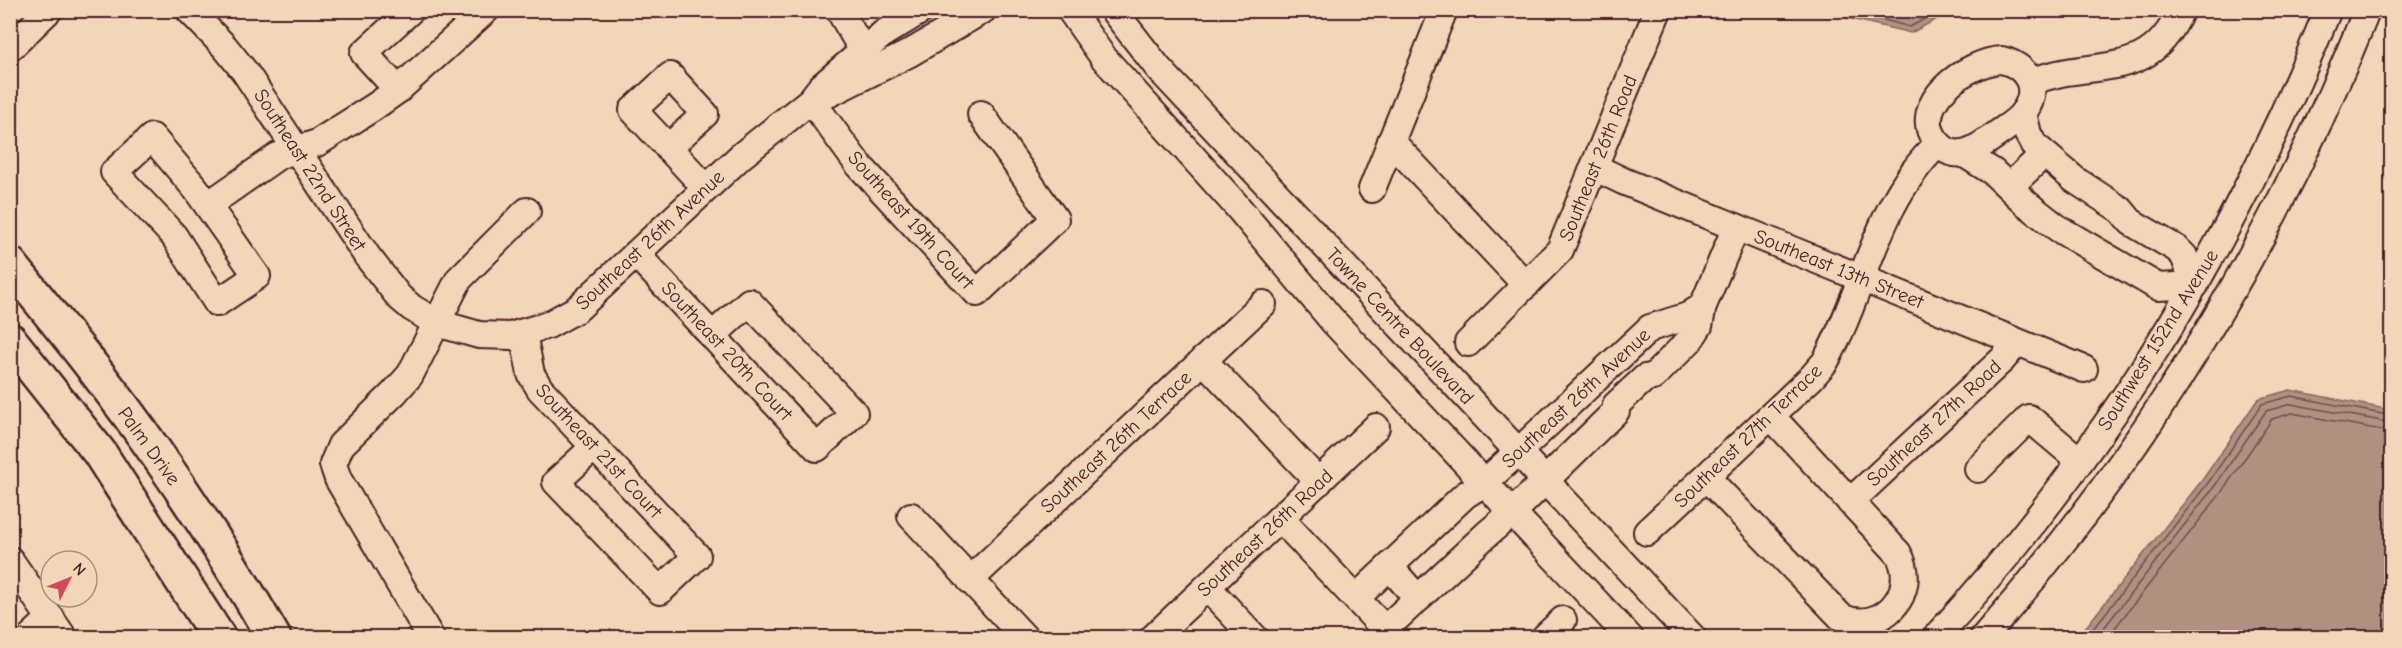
<svg xmlns="http://www.w3.org/2000/svg" width="2402" height="648" viewBox="0 0 2402 648" font-family="'Comic Neue',sans-serif">
  <style>
    .water { fill: #b19082; stroke: #88635f; stroke-width: 1.5 }
    .lines { fill: none; stroke-linecap: round; stroke-linejoin: round }
    .shore { stroke: #734c4e; stroke-width: 1.5 }
    .minor-casing { stroke: #4a1f2b; stroke-width: 30 }
    .major-casing { stroke: #4a1f2b; stroke-width: 38 }
    .minor { stroke: #f1d6b8; stroke-width: 26 }
    .major { stroke: #f1d6b8; stroke-width: 33 }
    .labels { text-anchor: middle; dominant-baseline: central; stroke-width: 4.5; stroke-linejoin: round; paint-order: stroke }
    .street-label { font-size: 20px; fill: #4a1f2b; stroke: #f1d6b8 }
  </style>
  <rect width="100%" height="100%" fill="#f1d6b8"/>
  <filter id="ink" filterUnits="userSpaceOnUse"><feTurbulence type="fractalNoise" baseFrequency=".0167" numOctaves="2"/><feDisplacementMap in="SourceGraphic" scale="12" xChannelSelector="R" yChannelSelector="G"/><feConvolveMatrix kernelMatrix="1 2 1 2 8 2 1 2 1" color-interpolation-filters="sRGB"/></filter>
  <g filter="url(#ink)">
    <g class="water">
      <polygon points="1836,11 1952,11 1911,33 1847,18"/>
      <polygon points="2290,390 2391,410 2391,637 2078,637 2203,479 2258,399"/>
    </g>
    <g class="lines">
      <g class="shore">
        <polyline points="1847,10 1910,27 1940,10"/>
        <polyline points="2086,638 2208,483 2262,404 2291,396 2392,416"/>
        <polyline points="2096,638 2214,487 2266,411 2291,404 2392,423"/>
        <polyline points="2107,638 2221,493 2272,419 2292,413 2392,432"/>
      </g>
      <g class="minor-casing">
        <g id="minor">
          <polyline points="189,10 225,47 245,72 367,256 399,297 412,308 437,323 479,335 510,336 548,325 577,309 741,156 811,100 821,87 884,33 922,10"/>
          <polyline points="839,10 872,66"/>
          <polyline points="1070,10 1103,57 1236,205 1332,320 1630,638"/>
          <polyline points="1113,10 1159,69 1693,638"/>
          <polyline points="10,48 49,10"/>
          <path d="M2002 60C2028 67 2040 88 2024 112 2017 122 2005 128 1996 135 1984 143 1969 156 1954 153 1946 152 1941 147 1936 141 1908 104 1968 61 2002 60Z"/>
          <path d="M2031 81C2043 78 2054 74 2067 72 2120 64 2156 67 2181 10"/>
          <polyline points="398,90 364,53 411,10"/>
          <polyline points="828,94 910,53 983,10"/>
          <polyline points="811,100 857,163 977,293 1055,219 981,114"/>
          <polyline points="2023,113 2028,134 2034,145 2075,180 2121,210 2131,222 2177,249 2184,256 2195,285"/>
          <polygon points="152,137 196,189 257,276 217,303 174,236 114,172"/>
          <polyline points="1391,141 1526,285"/>
          <polyline points="668,148 705,114 670,76 633,110 706,188"/>
          <polyline points="1963,153 1993,172 2027,204 2059,229 2158,287 2195,285"/>
          <polyline points="1594,167 1623,181 2084,369"/>
          <polyline points="2009,187 2044,154"/>
          <polyline points="1372,189 1444,10"/>
          <polyline points="208,205 278,156 317,143 374,107 398,90 486,10"/>
          <polyline points="636,254 817,448 854,413 749,302 712,336"/>
          <polyline points="523,333 531,374 540,389 697,556 660,591 556,482 594,447"/>
          <polyline points="1468,343 1560,250 1658,10"/>
          <polyline points="1203,360 1319,482"/>
          <polyline points="1978,469 2029,418 2080,461"/>
          <path d="M1706 477 1841 617C1881 636 1921 592 1898 553L1771 416"/>
          <polyline points="1850,502 2003,359 2017,342"/>
          <polyline points="911,516 1025,638"/>
          <polyline points="1280,518 1393,638"/>
          <path d="M1647 532 1812 377 1825 362C1865 290 1876 202 1938 144"/>
          <polyline points="10,560 64,638"/>
          <polyline points="1390,567 1418,599"/>
          <polyline points="970,580 1263,304"/>
          <polyline points="1207,587 1255,638"/>
          <polyline points="1356,598 1465,495 1484,483 1518,452 1650,328 1688,316 1703,306"/>
          <polyline points="1385,629 1488,533 1512,513 1616,411 1616,405 1645,378 1653,377 1690,340 1699,326 1703,306 1736,227"/>
          <polyline points="29,638 51,618"/>
          <polyline points="431,638 338,479 333,464 341,445 394,393 410,375 459,279 527,211"/>
          <polyline points="1153,638 1376,427"/>
          <polyline points="1544,638 1563,620"/>
          <path d="M1935 638C2104 455 2235 241 2328 10"/>
          <path d="M1983 638C2147 452 2275 240 2367 10"/>
        </g>
      </g>
      <g class="major-casing">
        <g id="major">
          <path d="M10 264C62 328 114 392 161 460 201 517 239 577 274 638"/>
          <polyline points="10,340 99,452 219,638"/>
        </g>
      </g>
      <use href="#minor" class="minor"/>
      <use href="#major" class="major"/>
    </g>
  </g>
  <g class="labels">
    <g class="street-label">
      <text transform="translate(1598 158) rotate(-68)">Southeast 26th Road</text>
      <text transform="translate(310 170) rotate(57)">Southeast 22nd Street</text>
      <text transform="translate(911 220) rotate(48)">Southeast 19th Court</text>
      <text transform="translate(650 240) rotate(-43)">Southeast 26th Avenue</text>
      <text transform="translate(1839 269) rotate(22)">Southeast 13th Street</text>
      <text transform="translate(1400 326) rotate(47)">Towne Centre Boulevard</text>
      <text transform="translate(2158 340) rotate(-58)">Southwest 152nd Avenue</text>
      <text transform="translate(727 351) rotate(47)">Southeast 20th Court</text>
      <text transform="translate(1576 398) rotate(-43)">Southeast 26th Avenue</text>
      <text transform="translate(1934 423) rotate(-43)">Southeast 27th Road</text>
      <text transform="translate(1748 436) rotate(-44)">Southeast 27th Terrace</text>
      <text transform="translate(1116 442) rotate(-43)">Southeast 26th Terrace</text>
      <text transform="translate(149 446) rotate(54)">Palm Drive</text>
      <text transform="translate(599 451) rotate(47)">Southeast 21st Court</text>
      <text transform="translate(1265 533) rotate(-43)">Southeast 26th Road</text>
    </g>
  </g>
  <rect width="2402" height="648" fill="none" stroke="#f1d6b8" stroke-width="36"/>
  <rect x="18" y="18" width="2366" height="612" fill="none" stroke="#4a1f2b" stroke-width="2" filter="url(#ink)"/>
  <g transform="translate(69 579) rotate(47)"><circle r="28" fill="#f1d6b8" stroke="#ae8d80" stroke-width="1.5"/>
  <path d="M0-4.5L10 22L0 15L-10 22Z" fill="#d1495b"/>
  <text y="-9" font-size="16" font-weight="bold" text-anchor="middle" fill="#4a1f2b">N</text>
  </g>
</svg>
